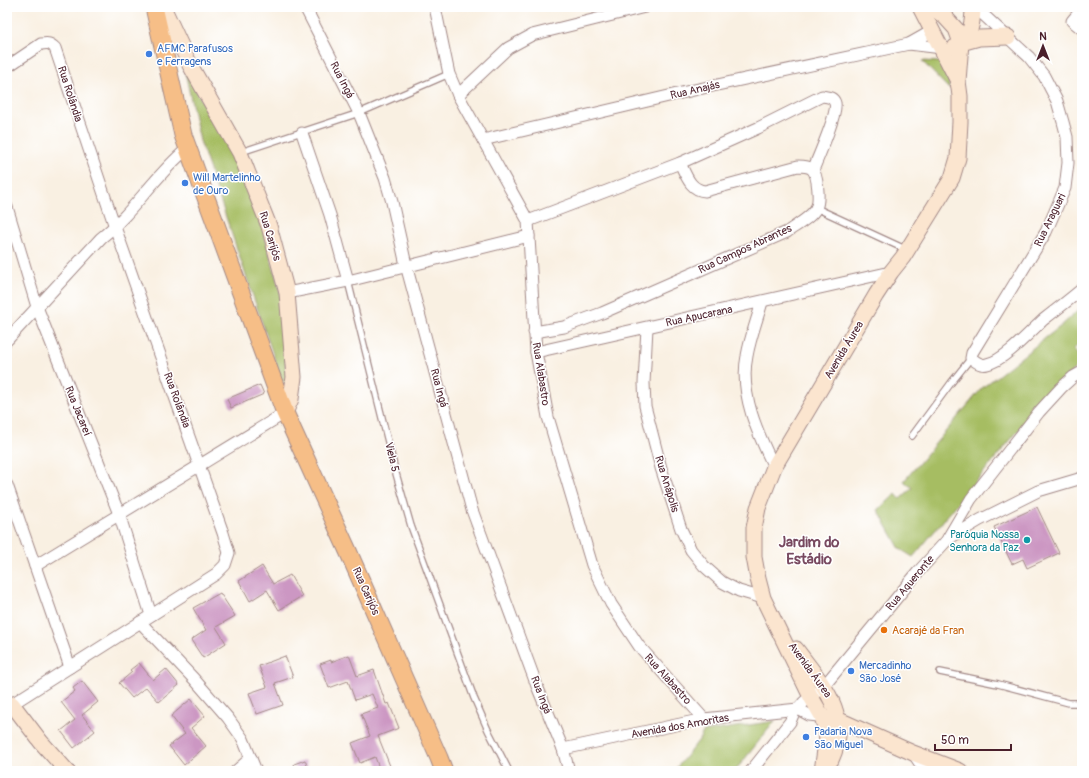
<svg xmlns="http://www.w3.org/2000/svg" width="1089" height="778" viewBox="0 0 1089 778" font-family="Pangolin,sans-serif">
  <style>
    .green { fill: #a6bd62; stroke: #786e46 }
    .building { fill: #cc97c3 }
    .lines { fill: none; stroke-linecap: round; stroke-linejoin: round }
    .lane-casing { stroke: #a28886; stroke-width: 8 }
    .street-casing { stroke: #a28886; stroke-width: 13 }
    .secondary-casing { stroke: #a28886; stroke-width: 17 }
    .primary-casing { stroke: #a28886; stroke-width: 19 }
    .lane { stroke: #fff; stroke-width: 5.5 }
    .street { stroke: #fff; stroke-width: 11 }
    .secondary { stroke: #fbe5cf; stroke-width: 15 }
    .primary { stroke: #f6be87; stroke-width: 17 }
    .shop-dot { fill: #3f7fe0; stroke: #fff; stroke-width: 1.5 }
    .culture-dot { fill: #0f9aa8; stroke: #fff; stroke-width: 1.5 }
    .food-dot { fill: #e8710a; stroke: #fff; stroke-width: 1.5 }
    .labels { text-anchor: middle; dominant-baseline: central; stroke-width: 3; stroke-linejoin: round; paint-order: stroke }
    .shop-label { font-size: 11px; fill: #366cbe; stroke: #fff; text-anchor: start }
    .street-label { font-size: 11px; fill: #4a1f2b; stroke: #fff }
    .culture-label { font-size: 11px; fill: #0d838f; stroke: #fff; text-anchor: end }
    .food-label { font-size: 11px; fill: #c56008; stroke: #fff; text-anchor: start }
    .district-label { font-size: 15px; font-weight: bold; fill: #784960; stroke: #fff }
  </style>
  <rect width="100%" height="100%" fill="#fff"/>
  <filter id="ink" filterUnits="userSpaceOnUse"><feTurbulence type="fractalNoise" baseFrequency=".025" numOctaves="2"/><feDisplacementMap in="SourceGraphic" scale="8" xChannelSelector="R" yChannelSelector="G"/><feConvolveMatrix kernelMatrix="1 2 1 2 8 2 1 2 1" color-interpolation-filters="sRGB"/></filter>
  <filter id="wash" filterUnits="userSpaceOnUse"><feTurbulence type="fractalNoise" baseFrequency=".012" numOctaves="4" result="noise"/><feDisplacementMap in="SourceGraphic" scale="16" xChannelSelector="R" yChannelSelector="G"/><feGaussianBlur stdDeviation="0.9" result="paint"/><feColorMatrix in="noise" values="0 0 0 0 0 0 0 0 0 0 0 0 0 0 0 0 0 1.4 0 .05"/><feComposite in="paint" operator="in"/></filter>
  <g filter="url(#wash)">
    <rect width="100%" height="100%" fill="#f9f0e2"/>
    <g class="green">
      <polygon points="922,61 940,62 949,80 949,89"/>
      <polygon points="185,72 236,158 263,229 282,299 287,389 281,378 200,141"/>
      <polygon points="1082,307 1082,340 1074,349 1082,361 1043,401 913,557 900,549 878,510 896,494 900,499 912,488 904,481 982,388 1062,325"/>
      <polygon points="775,721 735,771 674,771 699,740 703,732"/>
    </g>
    <g id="blocks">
      <g class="building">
        <polygon points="260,385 264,394 231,408 227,399"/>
        <polygon points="1037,507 1059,553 1027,568 1023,559 1012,564 994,527"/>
        <polygon points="262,566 273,584 290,575 302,596 279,610 267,590 250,601 239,581"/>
        <polygon points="220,593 235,616 216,627 226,643 203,658 191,640 206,630 193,608"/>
        <polygon points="349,655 357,676 374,670 386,704 389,703 399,728 378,736 392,771 380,771 375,757 360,763 352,743 370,736 361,714 378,708 372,694 355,700 348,681 329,688 320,664 331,660 331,662"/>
        <polygon points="285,656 293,677 275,683 283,705 257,714 249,693 267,687 259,666"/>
        <polygon points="139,663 153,680 166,669 179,685 159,702 146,687 132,698 119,683 132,672 130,670"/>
        <polygon points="82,681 98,702 82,715 95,731 74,748 61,731 75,720 61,702 75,691 73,688"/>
        <polygon points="191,699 205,716 191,728 206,746 184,765 169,746 185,734 171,716"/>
        <polygon points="305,760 309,771 297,771 294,764"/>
      </g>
    </g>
  </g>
  <g filter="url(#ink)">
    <use href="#blocks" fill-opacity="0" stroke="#a28886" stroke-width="1"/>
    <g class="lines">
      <g class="lane-casing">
        <g id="lane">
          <polyline points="241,152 359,113 449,74"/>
          <polyline points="816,208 907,250"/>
          <polyline points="348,281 395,470 411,526 474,698 488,730 509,771"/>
          <polyline points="912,436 951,383 971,358"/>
          <polyline points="940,672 998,684 1069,703 1082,703"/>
        </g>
      </g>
      <g class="street-casing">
        <g id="street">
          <polyline points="305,7 359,113 385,178 392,202 406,265 472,510 537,686 563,749 569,771"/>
          <polyline points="435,7 449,74 458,95 528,221 536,352 548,417 592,565 611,604 639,646 704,719"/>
          <path d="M975 7 1029 57 1044 76 1057 101 1063 122 1067 137 1068 163 1065 188 1046 232 972 353 971 358C976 362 981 366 987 364 1004 361 1030 332 1043 320 1056 310 1069 300 1082 289"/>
          <polyline points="1082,9 1072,21 1082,29"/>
          <polyline points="909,44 942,48"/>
          <path d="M7 67 41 44C48 43 50 43 55 48L115 227 223 533 229 553 225 565 216 574 12 704"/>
          <polyline points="458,95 508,48 532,35 645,7"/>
          <polyline points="302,133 330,215 348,281"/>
          <polyline points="483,140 694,90 909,44 932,31"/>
          <polyline points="7,207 37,307 119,514 151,615"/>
          <path d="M528 221 680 163 758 128 822 96C828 97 833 97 835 103 838 112 818 158 813 170"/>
          <polyline points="287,293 348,281 529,236"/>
          <path d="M762 302C757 320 750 338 747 356 739 394 758 434 774 467"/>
          <polyline points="647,328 644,383 645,406 661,468 681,529 691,550 704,566 722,582 739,591 763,598"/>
          <path d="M534 332 564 327 602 313 787 232C795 226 812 217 816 208 820 201 818 175 812 169 808 166 803 166 798 166L705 191C690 190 686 175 680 163"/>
          <path d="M7 340 101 238C134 212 155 175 187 149"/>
          <polyline points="536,352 891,272"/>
          <polyline points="7,485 70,667"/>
          <polyline points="948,538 971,499 1039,412 1061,388 1073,377 1082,372"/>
          <polyline points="35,566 285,413"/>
          <polyline points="140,622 194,679 228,718 243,739 256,771"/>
          <polyline points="798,709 804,702 824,686 918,572 948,539 980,520 1038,491 1082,478"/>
          <polyline points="563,749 704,719 798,709 809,715 827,717"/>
          <polyline points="913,753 925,771"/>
          <polyline points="236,771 251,758"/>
          <polyline points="751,771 790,722 795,710"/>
        </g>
      </g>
      <g class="secondary-casing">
        <g id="secondary">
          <polyline points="163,7 190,65 240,153 269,226 287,293 294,377 291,399 285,413"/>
          <polyline points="920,7 958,81"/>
          <polyline points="961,43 979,38 1008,37"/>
          <path d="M955 47C971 41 973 22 973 7"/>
          <path d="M796 649C821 683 853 714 831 760"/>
          <polyline points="7,705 12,704 41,742 67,771"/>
          <polyline points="837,719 913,753 960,771"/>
          <polyline points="822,771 827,736 822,716 811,697 763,598 758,579 754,557 754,528 758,508 774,467 876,295 891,272 903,257 952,178 958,158 960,122 960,96 958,81 961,43 956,29 945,17 932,7"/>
        </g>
      </g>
      <g class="primary-casing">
        <polyline id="primary" points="154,7 183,135 285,413 348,551 439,758 444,771"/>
      </g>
      <use href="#lane" class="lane"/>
      <use href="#street" class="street"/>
      <use href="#secondary" class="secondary"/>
      <use href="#primary" class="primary"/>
    </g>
  </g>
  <g class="shop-dot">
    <circle cx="149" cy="54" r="4"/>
    <circle cx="185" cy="183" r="4"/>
    <circle cx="851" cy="671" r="4"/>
    <circle cx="806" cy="737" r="4"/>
  </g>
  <circle class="culture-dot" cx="1027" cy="540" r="4"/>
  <circle class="food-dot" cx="884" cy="630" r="4"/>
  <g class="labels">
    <g class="shop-label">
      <text x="157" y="48">AFMC Parafusos<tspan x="157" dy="13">e Ferragens</tspan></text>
      <text x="193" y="177">Will Martelinho<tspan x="193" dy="13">de Ouro</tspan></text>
      <text x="859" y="665">Mercadinho<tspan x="859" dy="13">São José</tspan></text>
      <text x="814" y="731">Padaria Nova<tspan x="814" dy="13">São Miguel</tspan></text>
    </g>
    <g class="street-label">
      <text transform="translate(342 80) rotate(63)">Rua Ingá</text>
      <text transform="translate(695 90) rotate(-13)">Rua Anajás</text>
      <text transform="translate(70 94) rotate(72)">Rua Rolândia</text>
      <text transform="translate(1050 220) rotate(-64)">Rua Araguari</text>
      <text transform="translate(270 236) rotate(73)">Rua Carijós</text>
      <text transform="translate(745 249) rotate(-25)">Rua Campos Abrantes</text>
      <text transform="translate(699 316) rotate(-12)">Rua Apucarana</text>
      <text transform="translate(844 350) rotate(-59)">Avenida Áurea</text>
      <text transform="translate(541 374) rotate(81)">Rua Alabastro</text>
      <text transform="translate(439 388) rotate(75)">Rua Ingá</text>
      <text transform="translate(177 400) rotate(70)">Rua Rolândia</text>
      <text transform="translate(78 411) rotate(68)">Rua Jacareí</text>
      <text transform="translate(392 457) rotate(76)">Viela 5</text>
      <text transform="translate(667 484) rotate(73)">Rua Anápolis</text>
      <text transform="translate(910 583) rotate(-50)">Rua Aqueronte</text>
      <text transform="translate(366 591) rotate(66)">Rua Carijós</text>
      <text transform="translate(810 670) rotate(54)">Avenida Áurea</text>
      <text transform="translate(668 679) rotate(48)">Rua Alabastro</text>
      <text transform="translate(541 695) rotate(69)">Rua Ingá</text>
      <text transform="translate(680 726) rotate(-10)">Avenida dos Amoritas</text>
    </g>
    <g class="culture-label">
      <text x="1019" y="534">Paróquia Nossa<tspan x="1019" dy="13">Senhora da Paz</tspan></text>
    </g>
    <g class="food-label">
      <text x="892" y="630">Acarajé da Fran</text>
    </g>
    <g class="district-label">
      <text x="809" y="542">Jardim do<tspan x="809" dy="17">Estádio</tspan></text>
    </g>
  </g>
  <rect width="1089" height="778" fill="none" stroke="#fff" stroke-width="24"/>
  <g transform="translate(1043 46)" stroke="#ffffff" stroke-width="3" paint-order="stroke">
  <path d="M0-3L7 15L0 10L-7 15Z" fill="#4a1f2b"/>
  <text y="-6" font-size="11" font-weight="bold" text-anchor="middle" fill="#4a1f2b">N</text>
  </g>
  <path d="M935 744v6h76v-6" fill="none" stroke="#4a1f2b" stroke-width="2"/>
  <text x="941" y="744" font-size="12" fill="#4a1f2b" stroke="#ffffff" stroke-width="3" paint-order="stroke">50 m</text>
</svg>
